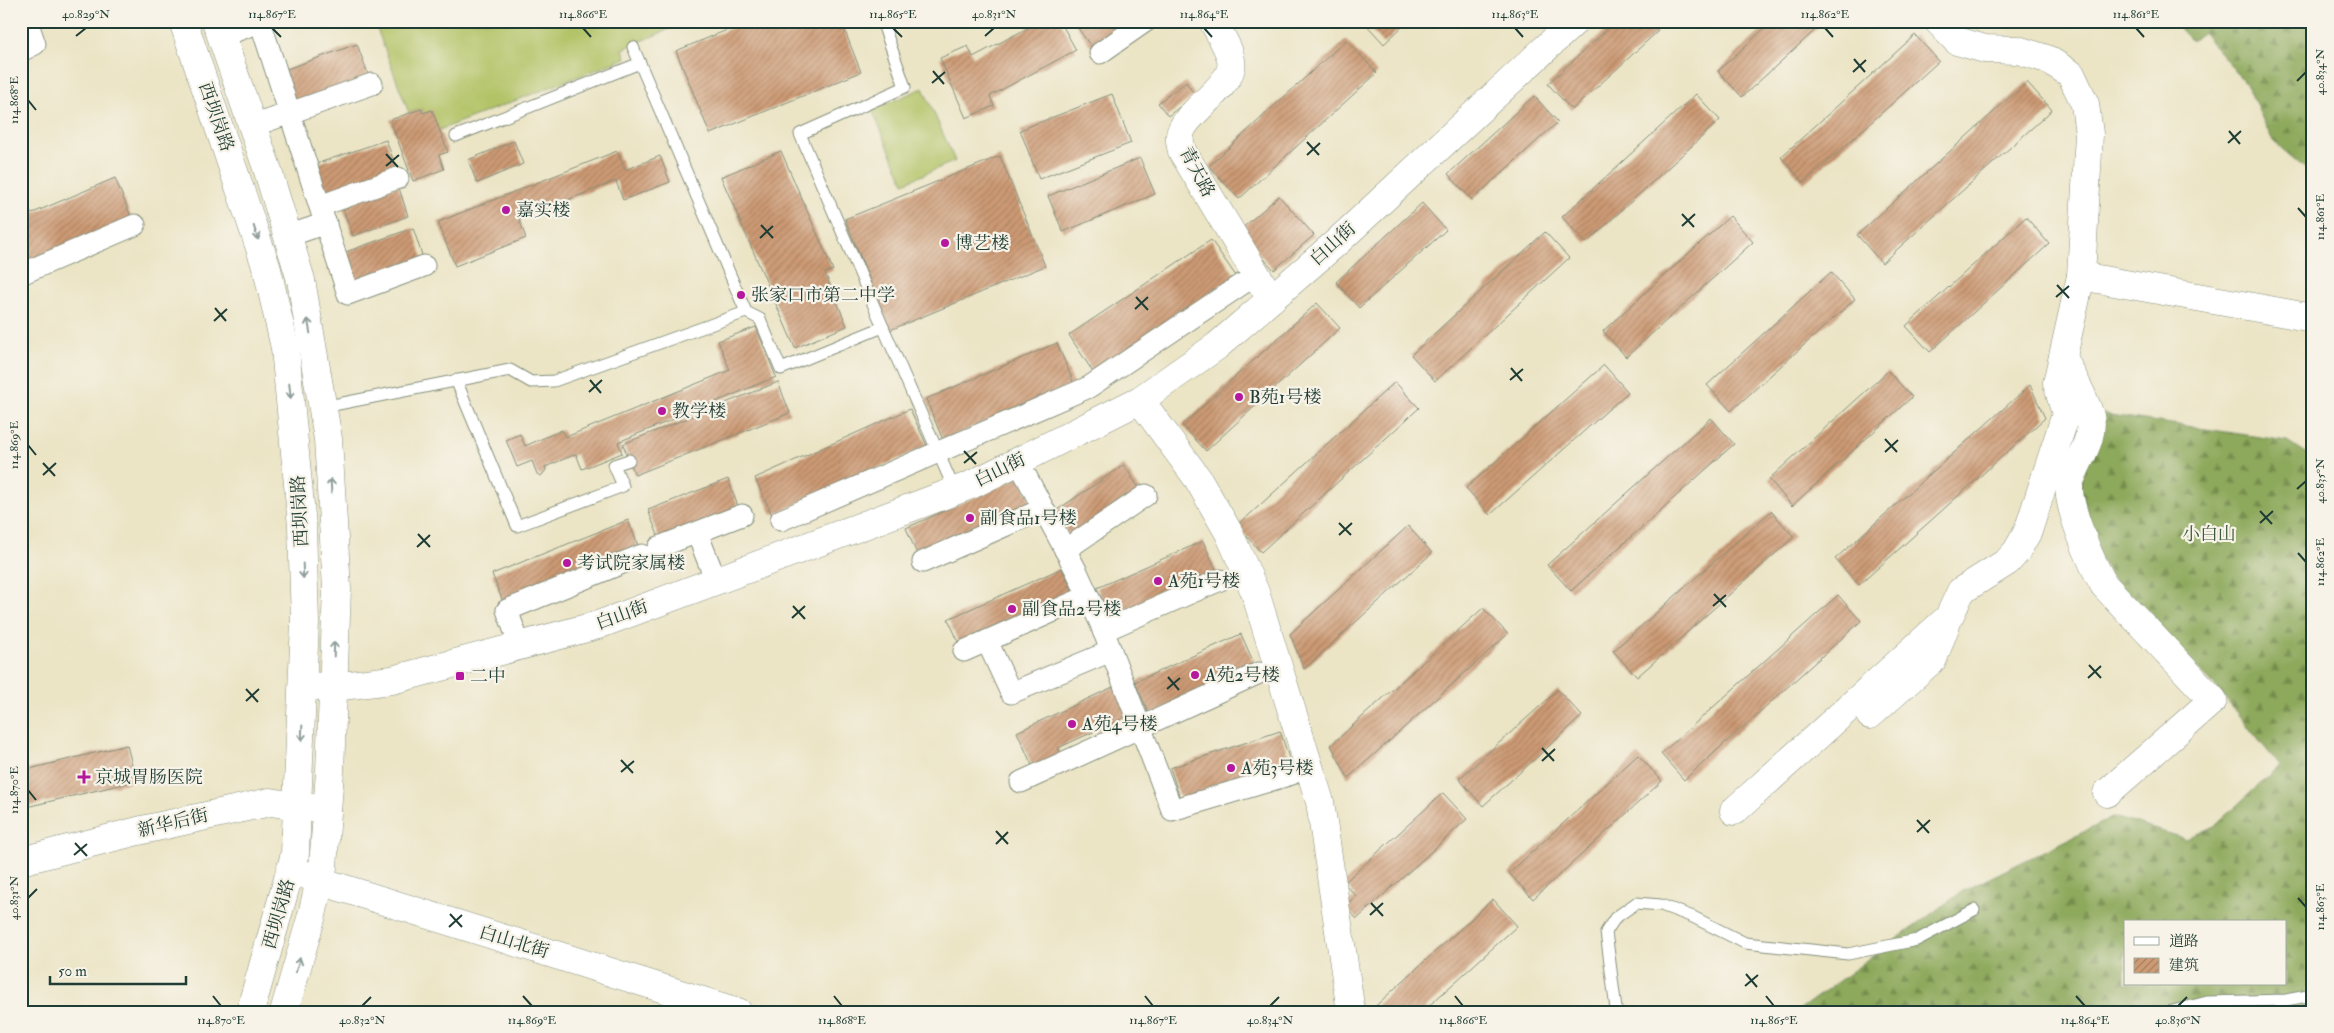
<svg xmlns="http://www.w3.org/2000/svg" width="2334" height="1033" viewBox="0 0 2334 1033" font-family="'IM FELL Double Pica','Noto Serif SC',serif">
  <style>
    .forest { fill: url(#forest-firs); stroke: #567348; fill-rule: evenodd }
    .garden { fill: #b2c366; stroke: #68804d }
    .building { fill: url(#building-hatch) }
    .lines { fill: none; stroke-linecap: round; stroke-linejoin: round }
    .lane-casing { stroke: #85907c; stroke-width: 13 }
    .street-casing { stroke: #85907c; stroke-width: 23 }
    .secondary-casing { stroke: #85907c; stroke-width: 29 }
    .primary-casing { stroke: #85907c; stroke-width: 29 }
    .lane { stroke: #fff; stroke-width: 11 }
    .street { stroke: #fff; stroke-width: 21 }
    .secondary { stroke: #fff; stroke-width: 28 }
    .primary { stroke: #fff; stroke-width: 28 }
    .oneway { stroke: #8f9e9a }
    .ticks { fill: none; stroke: #1f3d34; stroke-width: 2 }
    .poi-dot { fill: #b5179e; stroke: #f7f3e8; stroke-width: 2 }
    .labels { text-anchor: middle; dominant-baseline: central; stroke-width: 4.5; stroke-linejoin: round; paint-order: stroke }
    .street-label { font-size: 18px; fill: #1f3d34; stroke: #f7f3e8 }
    .poi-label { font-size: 18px; fill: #1f3d34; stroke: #f7f3e8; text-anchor: start }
    .park-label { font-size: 18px; fill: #3c583e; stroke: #f7f3e8 }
    .neatline { fill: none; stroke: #1f3d34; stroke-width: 2 }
    .ticks-label { font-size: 12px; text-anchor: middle; fill: #1f3d34 }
  </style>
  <defs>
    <pattern id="forest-firs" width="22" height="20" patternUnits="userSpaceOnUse" patternTransform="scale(1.25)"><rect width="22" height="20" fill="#8da95b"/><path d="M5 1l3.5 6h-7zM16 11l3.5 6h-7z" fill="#738b4c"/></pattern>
    <pattern id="building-hatch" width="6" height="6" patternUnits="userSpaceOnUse" patternTransform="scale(1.25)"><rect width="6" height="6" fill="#cd9a74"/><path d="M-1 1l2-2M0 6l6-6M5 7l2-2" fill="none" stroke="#a67f60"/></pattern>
  </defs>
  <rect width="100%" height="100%" fill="#f7f3e8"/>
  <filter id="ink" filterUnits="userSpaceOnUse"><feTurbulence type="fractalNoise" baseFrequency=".02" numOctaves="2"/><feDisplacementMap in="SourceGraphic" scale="10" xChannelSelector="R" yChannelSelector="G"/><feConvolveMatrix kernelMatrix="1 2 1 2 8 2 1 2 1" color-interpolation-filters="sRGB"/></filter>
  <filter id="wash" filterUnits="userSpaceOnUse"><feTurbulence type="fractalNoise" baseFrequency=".0096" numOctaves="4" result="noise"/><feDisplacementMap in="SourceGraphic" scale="20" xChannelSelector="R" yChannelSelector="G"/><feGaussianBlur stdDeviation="1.12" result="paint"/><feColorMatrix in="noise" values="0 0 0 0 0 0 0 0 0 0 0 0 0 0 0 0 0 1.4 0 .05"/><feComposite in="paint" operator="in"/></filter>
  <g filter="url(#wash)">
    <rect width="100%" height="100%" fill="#ebe4c5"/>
    <g class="forest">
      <polygon points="2173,21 2313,21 2313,175 2273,141 2246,84 2203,32 2192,41"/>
      <path d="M2097 413 2287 441 2313 458V1012H1796L1963 891 2114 817 2186 839 2214 826 2280 766 2214 685 2119 590 2099 556 2080 488ZM2125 922H2285V984H2125Z"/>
    </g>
    <g class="garden">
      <polygon points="374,21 688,21 623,49 626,58 439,130 421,109 409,113"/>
      <polygon points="923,88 955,161 904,183 872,110"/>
    </g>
    <g id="blocks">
      <g class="building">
        <polygon points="749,21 841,21 861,72 710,134 676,51"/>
        <polygon points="1041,21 1060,21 1076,50 990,96 994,106 966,118 940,58 968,46 973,57"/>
        <polygon points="1073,21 1130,21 1092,48"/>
        <polygon points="1363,21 1408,21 1384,44"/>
        <polygon points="1616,21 1649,21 1658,31 1572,110 1548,84"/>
        <polygon points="1772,21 1825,21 1742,97 1718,71"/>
        <polygon points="1915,35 1939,61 1804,183 1781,157"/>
        <polygon points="1346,40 1377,73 1239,199 1209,166"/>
        <polygon points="357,44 369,77 295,103 284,70"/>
        <polygon points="1186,82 1195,95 1168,116 1158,103"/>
        <polygon points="2027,82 2052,110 1882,263 1857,235"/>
        <polygon points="1112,94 1131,143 1039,179 1020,130"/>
        <polygon points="1696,94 1720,120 1586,243 1562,217"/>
        <polygon points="1534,96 1558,122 1472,200 1448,174"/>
        <polygon points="421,109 423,113 432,110 448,152 439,155 444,169 413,181 390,120"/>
        <polygon points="386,140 398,173 324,198 313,165"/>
        <polygon points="514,141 523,164 477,183 468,160"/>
        <polygon points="617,151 625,170 660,156 670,182 623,200 616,181 519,219 526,238 455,266 438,222"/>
        <polygon points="781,151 833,270 825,273 847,326 795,348 721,177"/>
        <polygon points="1000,156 1045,266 890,330 845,219"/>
        <polygon points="1140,158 1155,194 1063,232 1048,196"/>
        <polygon points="115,178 132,219 21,266 21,218"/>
        <polygon points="398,185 408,216 353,236 342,206"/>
        <polygon points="1279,196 1314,235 1274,270 1239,231"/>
        <polygon points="1422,203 1446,230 1359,308 1336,282"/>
        <polygon points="1730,216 1753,242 1626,357 1603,331"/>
        <polygon points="2026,217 2049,244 1930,352 1906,326"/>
        <polygon points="413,228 424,261 351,287 340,254"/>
        <polygon points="1545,232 1569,258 1435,381 1411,355"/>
        <polygon points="1211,240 1236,276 1093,372 1069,335"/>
        <polygon points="1831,272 1855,299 1731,411 1707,385"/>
        <polygon points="1317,303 1340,328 1206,451 1182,425"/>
        <polygon points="756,327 776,377 618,442 622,453 582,469 576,454 545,467 546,470 541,476 537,474 532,461 517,467 506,440 520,434 525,446 562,430 566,437 730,370 718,341"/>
        <polygon points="1057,343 1074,384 943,440 926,399"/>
        <polygon points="1604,365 1628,392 1490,515 1466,488"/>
        <polygon points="1888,371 1912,397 1792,506 1769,479"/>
        <polygon points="778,382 790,413 635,475 623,444"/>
        <polygon points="1395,382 1419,408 1261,552 1237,526"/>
        <polygon points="2030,385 2045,418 1859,585 1835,559"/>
        <polygon points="910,409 927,446 772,515 755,478"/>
        <polygon points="1711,418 1734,444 1571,591 1547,565"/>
        <polygon points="1124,465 1143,494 1073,541 1054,512"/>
        <polygon points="1020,477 1034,508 919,559 906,528"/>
        <polygon points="728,479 740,512 661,543 648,510"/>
        <polygon points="1771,511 1794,537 1637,677 1613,651"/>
        <polygon points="628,520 641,553 505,607 492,574"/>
        <polygon points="1408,526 1432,553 1304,669 1290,634"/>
        <polygon points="1203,541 1218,574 1112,622 1097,588"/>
        <polygon points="1062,568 1076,599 962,649 948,619"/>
        <polygon points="1838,595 1861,621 1684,780 1661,754"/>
        <polygon points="1483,608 1508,634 1348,778 1331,745"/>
        <polygon points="1241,634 1256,668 1150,716 1135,682"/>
        <polygon points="1115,686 1128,716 1058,748 1063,758 1035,772 1017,732"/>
        <polygon points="1558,690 1582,716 1483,806 1459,779"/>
        <polygon points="1280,731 1292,767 1182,804 1170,768"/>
        <polygon points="127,745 136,781 22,808 21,771"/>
        <polygon points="1638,755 1662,781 1533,899 1509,873"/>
        <polygon points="1443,793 1467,819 1357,919 1344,906 1356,896 1344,883"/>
        <polygon points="1493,899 1517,926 1422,1012 1369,1012"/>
      </g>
    </g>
  </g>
  <g filter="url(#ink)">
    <use href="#blocks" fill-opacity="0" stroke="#85907c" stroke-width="1"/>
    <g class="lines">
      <g class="lane-casing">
        <g id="lane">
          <polyline points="456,136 640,63"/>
          <polyline points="746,312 760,319 781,369 883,327 800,134 905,87 882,21"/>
          <polyline points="883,327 955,491"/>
          <polyline points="456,380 517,526 623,486 614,465 629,460"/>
          <polyline points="323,407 510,370 531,382 554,381 746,312 633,47"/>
          <polyline points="1614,1012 1616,1009 1606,932 1615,918 1636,903 1661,905 1693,917 1745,943 1848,954 1917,940 1974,910"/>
          <polyline points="2169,1012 2207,1002 2286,1000 2313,995"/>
        </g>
      </g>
      <g class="street-casing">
        <g id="street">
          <polyline points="260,21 348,294 424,266"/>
          <polyline points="222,36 260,22"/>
          <polyline points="21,51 35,44 27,21"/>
          <polyline points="1100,53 1146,21"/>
          <polyline points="253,126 372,84"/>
          <polyline points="320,206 398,178"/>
          <polyline points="288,236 326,223"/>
          <polyline points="21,274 135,225"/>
          <polyline points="1018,461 1077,572 1100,622 1172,810 1292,774"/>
          <polyline points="781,520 1089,387 1242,284"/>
          <polyline points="697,533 716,581"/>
          <polyline points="659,547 742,515"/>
          <polyline points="1065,550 1146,495"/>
          <polyline points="923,562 1043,509"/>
          <polyline points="1103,631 1220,580"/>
          <polyline points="987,641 1011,693 1111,651"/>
          <polyline points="520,646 507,610 642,555"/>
          <polyline points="964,651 1088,596"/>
          <polyline points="1021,782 1259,673"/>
        </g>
      </g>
      <g class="secondary-casing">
        <g id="secondary">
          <path d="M1213 21C1219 34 1234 54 1231 68 1227 90 1181 116 1180 136 1179 141 1181 147 1182 151L1271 299"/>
          <polyline points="1938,21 1957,41 1985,49 2018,50 2047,59 2071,74 2085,104 2089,134 2081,276 2313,318"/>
          <path d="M2063 357C2071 375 2085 398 2090 416 2095 439 2077 460 2070 481 2064 502 2093 566 2104 585L2213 700 2107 793"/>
          <polyline points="1140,400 1198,479 1229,533 1255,592 1320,802 1351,1012"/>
          <polyline points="303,686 333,687 392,680 598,625 971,485 1140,400 1217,346 1337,242 1575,21"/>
          <polyline points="1870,715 1933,659 1948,619 1961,591 2007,562 2017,551 2028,531 2066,414 2057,383 2081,276"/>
          <polyline points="1734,811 1945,621"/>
          <polyline points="21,861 138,831 270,802 327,810"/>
          <polyline points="292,869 320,881 738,1012"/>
        </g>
      </g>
      <g class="primary-casing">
        <g id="primary">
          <polyline points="183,21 267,269 285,348 302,526 305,622 295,854 250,1012"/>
          <polyline points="216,21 267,168 301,280 328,439 337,589 330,771 323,867 312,915 284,1012"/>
        </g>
      </g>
      <use href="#lane" class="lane"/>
      <use href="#street" class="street"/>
      <use href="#secondary" class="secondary"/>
      <use href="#primary" class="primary"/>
    </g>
    <defs><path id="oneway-shaft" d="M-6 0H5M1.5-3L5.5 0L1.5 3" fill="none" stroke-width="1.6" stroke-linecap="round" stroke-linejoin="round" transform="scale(1.25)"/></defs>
    <g class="oneway">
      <use href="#oneway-shaft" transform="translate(256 233) rotate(72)"/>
      <use href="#oneway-shaft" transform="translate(309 326) rotate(-100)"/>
      <use href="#oneway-shaft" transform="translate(290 391) rotate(84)"/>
      <use href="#oneway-shaft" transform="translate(331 486) rotate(-93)"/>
      <use href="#oneway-shaft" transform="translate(303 571) rotate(88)"/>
      <use href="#oneway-shaft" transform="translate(334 649) rotate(-88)"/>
      <use href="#oneway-shaft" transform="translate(302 733) rotate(92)"/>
      <use href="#oneway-shaft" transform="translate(298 965) rotate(-73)"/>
    </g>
  </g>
  <path class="ticks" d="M272 28 281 37M583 28 591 37M893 28 902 37M1204 28 1212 37M1515 28 1523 37M1825 28 1833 37M2136 28 2144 37M76 36 86 28M985 36 994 28M1854 59 1865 72M933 71 944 84M1853 72 1866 60M2297 81 2306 72M932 83 945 72M28 100 36 110M2229 131 2240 144M1307 142 1319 155M2228 143 2241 131M386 154 398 167M1307 155 1320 143M386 166 399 155M2298 208 2306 217M1682 214 1694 227M761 225 773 238M1682 226 1695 214M760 238 773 226M2057 285 2069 298M1136 297 1148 310M2056 297 2069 286M215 308 226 321M1135 309 1148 297M214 321 227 309M1511 368 1522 381M590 380 601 393M1510 380 1523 369M589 392 602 380M1885 439 1897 452M28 445 36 455M964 451 976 464M1885 452 1898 440M43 463 55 476M964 463 977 452M43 475 56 463M2297 489 2306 481M2260 511 2272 524M1339 523 1351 535M2260 523 2273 511M418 534 430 547M1339 535 1352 523M417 547 430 535M2298 553 2306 562M1714 594 1726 607M793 606 805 619M1713 606 1726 595M792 618 805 606M2089 665 2101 678M1168 677 1179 690M2088 678 2101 666M246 689 258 702M1167 689 1180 678M246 701 259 689M1542 748 1554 761M621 760 633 773M1542 761 1555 749M621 772 634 761M28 790 36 800M1917 820 1929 833M996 831 1008 844M1917 832 1930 820M75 843 87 856M996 844 1008 832M74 855 87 844M28 898 37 889M2298 898 2306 907M1371 903 1383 916M450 914 462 927M1370 915 1383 903M449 927 462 915M1746 974 1757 987M1745 986 1758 975M213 996 221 1006M523 996 532 1006M834 996 842 1006M1145 996 1153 1006M1455 996 1463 1006M1766 996 1774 1006M2076 996 2085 1006M362 1006 371 997M1270 1006 1279 997M2178 1006 2187 997"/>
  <g class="poi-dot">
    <circle cx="506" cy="210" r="5"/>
    <circle cx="945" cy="243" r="5"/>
    <circle cx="741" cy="295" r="5"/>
    <circle cx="1239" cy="397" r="5"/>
    <circle cx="662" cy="411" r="5"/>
    <circle cx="970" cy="518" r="5"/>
    <circle cx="567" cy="563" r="5"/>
    <circle cx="1158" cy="581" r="5"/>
    <circle cx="1012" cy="609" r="5"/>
    <circle cx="1195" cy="675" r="5"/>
    <rect x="455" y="671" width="10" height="10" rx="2.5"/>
    <circle cx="1072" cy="724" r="5"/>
    <circle cx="1231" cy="768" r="5"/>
    <path d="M81.5 769.5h5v5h5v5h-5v5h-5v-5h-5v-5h5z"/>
  </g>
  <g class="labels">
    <g class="street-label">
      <text transform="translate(216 117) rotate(71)">西坝岗路</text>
      <text transform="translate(1197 172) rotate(62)">青天路</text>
      <text transform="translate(1333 244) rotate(-42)">白山街</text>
      <text transform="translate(1000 470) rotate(-26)">白山街</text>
      <text transform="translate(300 511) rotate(-93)">西坝岗路</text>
      <text transform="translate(622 615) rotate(-20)">白山街</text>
      <text transform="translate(173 823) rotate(-13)">新华后街</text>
      <text transform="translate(279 914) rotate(-74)">西坝岗路</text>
      <text transform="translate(514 942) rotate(17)">白山北街</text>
    </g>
    <g class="poi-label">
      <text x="516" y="210">嘉实楼</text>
      <text x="955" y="243">博艺楼</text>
      <text x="751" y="295">张家口市第二中学</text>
      <text x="1249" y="397">B苑1号楼</text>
      <text x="672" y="411">教学楼</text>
      <text x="980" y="518">副食品1号楼</text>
      <text x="577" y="563">考试院家属楼</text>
      <text x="1168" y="581">A苑1号楼</text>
      <text x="1022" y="609">副食品2号楼</text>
      <text x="1205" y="675">A苑2号楼</text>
      <text x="470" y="676">二中</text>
      <text x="1082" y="724">A苑4号楼</text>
      <text x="1241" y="768">A苑3号楼</text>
      <text x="95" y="777">京城胃肠医院</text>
    </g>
    <g class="park-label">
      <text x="2209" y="534">小白山</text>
    </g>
  </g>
  <rect width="2334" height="1033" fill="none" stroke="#f7f3e8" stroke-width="55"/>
  <rect x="2124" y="920" width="162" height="65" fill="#f7f3e8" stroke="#a1aaa0"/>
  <rect x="2134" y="937" width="25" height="8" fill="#ffffff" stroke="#a1aaa0"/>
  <text x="2169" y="946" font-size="15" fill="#1f3d34">道路</text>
  <rect x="2134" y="958" width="25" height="15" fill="url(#building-hatch)" stroke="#a1aaa0"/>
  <text x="2169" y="970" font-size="15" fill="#1f3d34">建筑</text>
  <path d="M50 976v8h136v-8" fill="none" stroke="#1f3d34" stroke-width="2.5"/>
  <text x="58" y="976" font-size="15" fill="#1f3d34" stroke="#f7f3e8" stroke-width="4" paint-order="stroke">50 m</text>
  <rect x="28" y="28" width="2278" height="978" class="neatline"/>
  <g class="ticks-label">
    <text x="86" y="18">40.829°N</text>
    <text x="272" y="18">114.867°E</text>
    <text x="583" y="18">114.866°E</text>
    <text x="893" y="18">114.865°E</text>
    <text x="994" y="18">40.831°N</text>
    <text x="1204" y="18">114.864°E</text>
    <text x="1515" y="18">114.863°E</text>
    <text x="1825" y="18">114.862°E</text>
    <text x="2136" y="18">114.861°E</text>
    <text transform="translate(2320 72) rotate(-90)" y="4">40.834°N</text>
    <text transform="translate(14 100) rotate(-90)" y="4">114.868°E</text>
    <text transform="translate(2320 217) rotate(-90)" y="4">114.861°E</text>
    <text transform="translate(14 445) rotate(-90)" y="4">114.869°E</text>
    <text transform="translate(2320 481) rotate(-90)" y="4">40.835°N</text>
    <text transform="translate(2320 562) rotate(-90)" y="4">114.862°E</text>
    <text transform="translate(14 790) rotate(-90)" y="4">114.870°E</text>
    <text transform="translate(14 898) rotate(-90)" y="4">40.831°N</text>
    <text transform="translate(2320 907) rotate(-90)" y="4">114.863°E</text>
    <text x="221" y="1024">114.870°E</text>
    <text x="362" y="1024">40.832°N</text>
    <text x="532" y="1024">114.869°E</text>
    <text x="842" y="1024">114.868°E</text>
    <text x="1153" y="1024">114.867°E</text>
    <text x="1270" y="1024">40.834°N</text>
    <text x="1463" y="1024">114.866°E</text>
    <text x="1774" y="1024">114.865°E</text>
    <text x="2085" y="1024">114.864°E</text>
    <text x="2178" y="1024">40.836°N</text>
  </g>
</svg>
